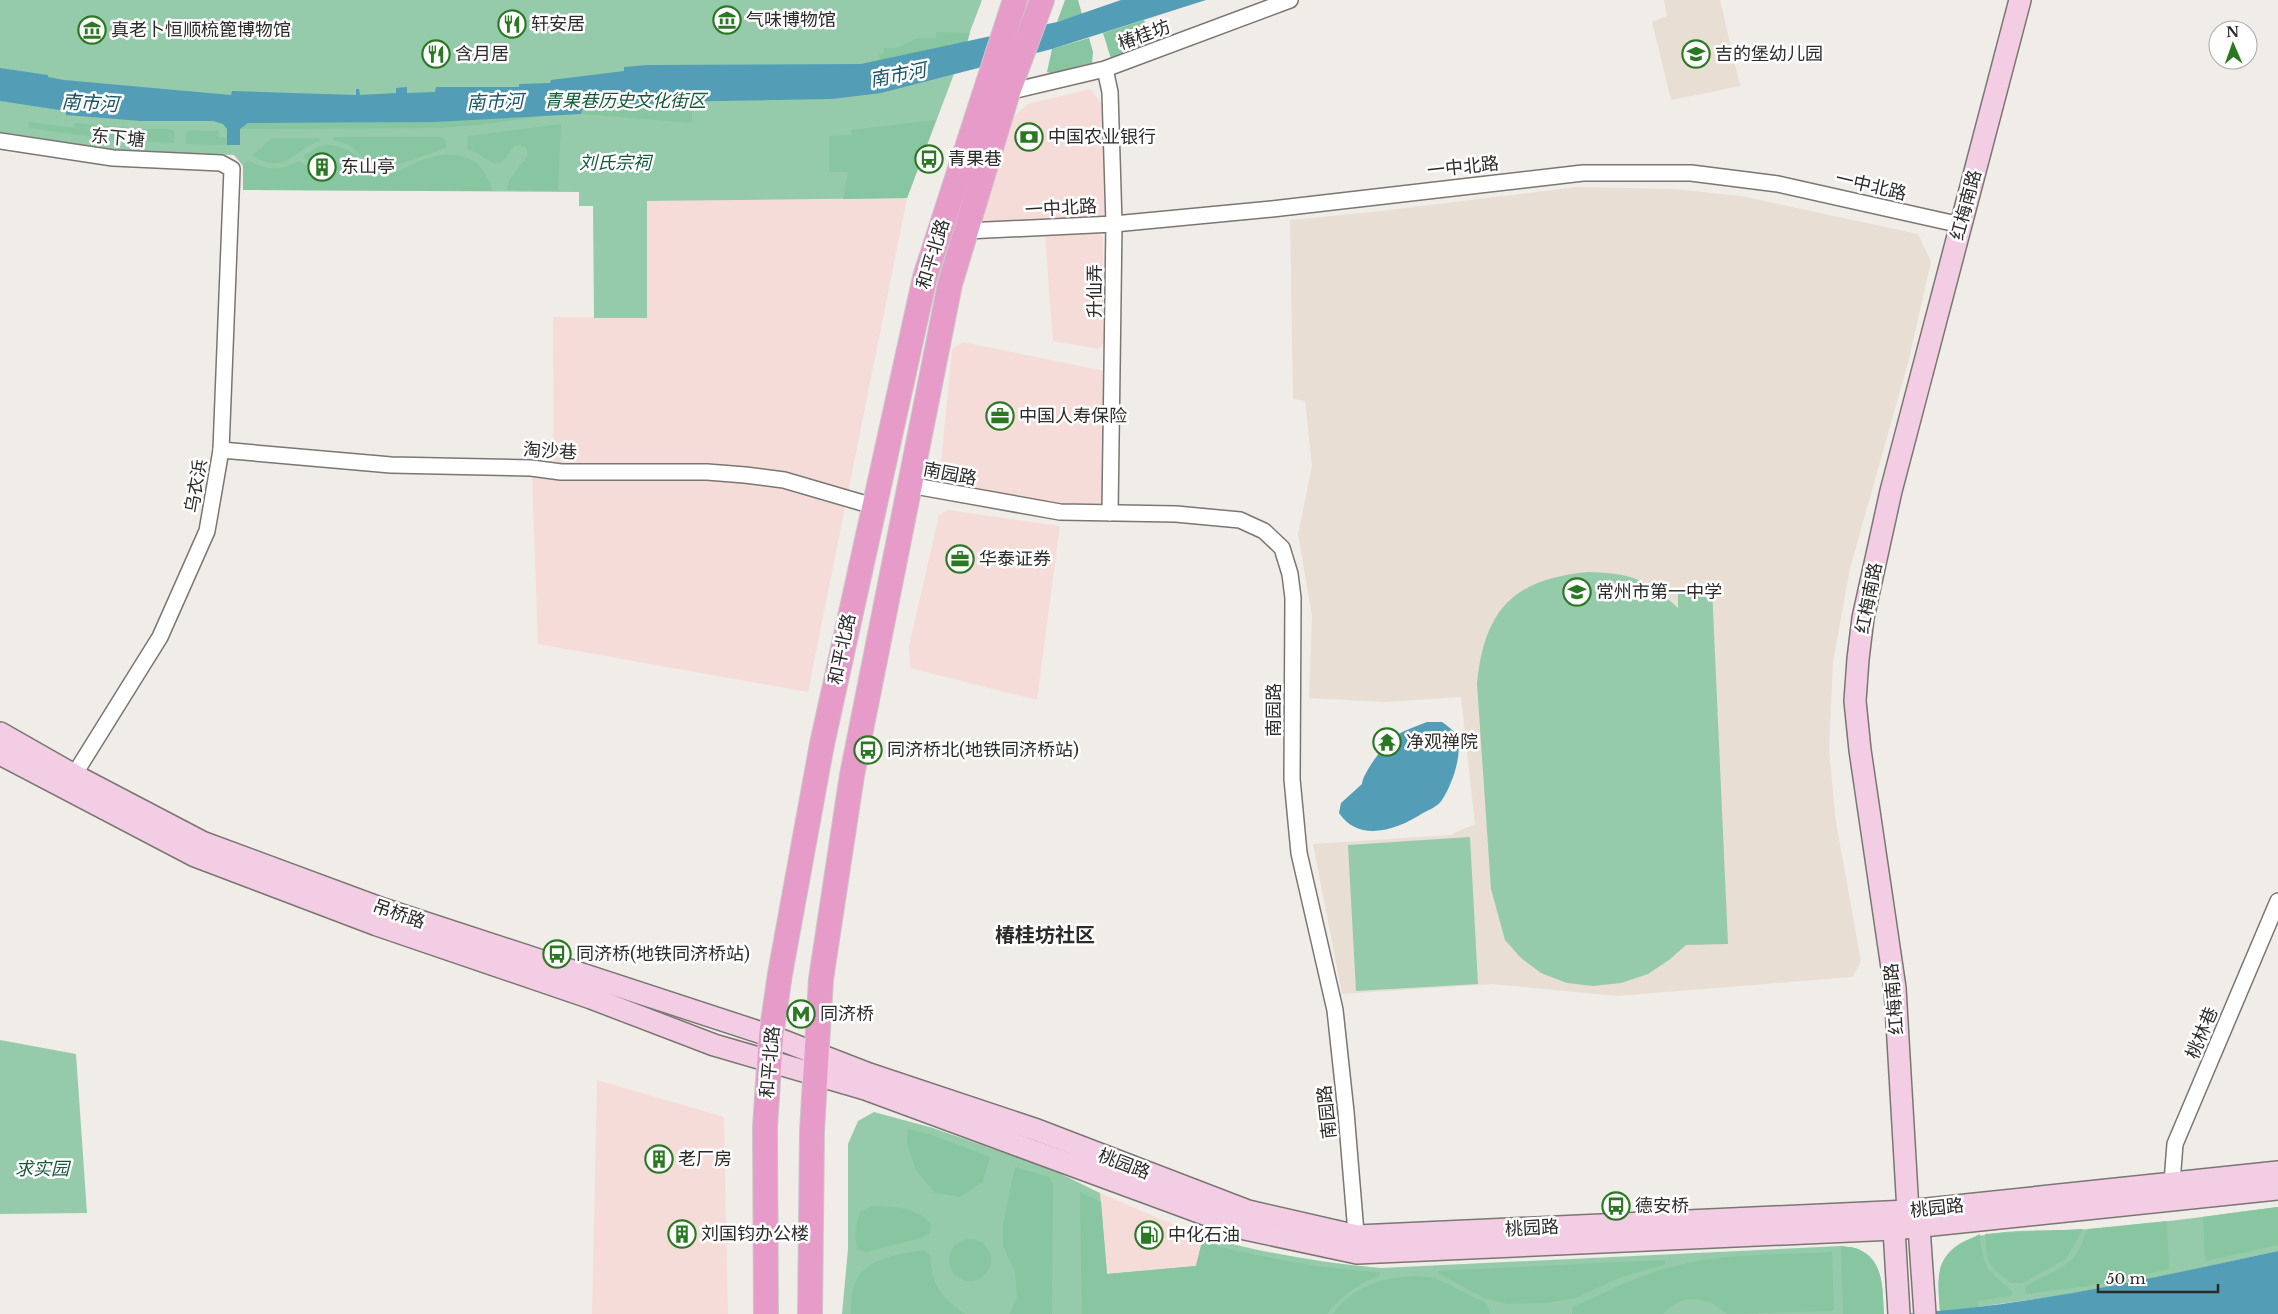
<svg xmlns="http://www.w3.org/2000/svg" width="2278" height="1314" viewBox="0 0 2278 1314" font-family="'Libre Baskerville','Noto Sans SC',serif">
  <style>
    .commercial { fill: #f6dcd8 }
    .built { fill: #e8ded4 }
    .green { fill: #95cbaa }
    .forest { fill: #88c5a1 }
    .water { fill: #539eb6 }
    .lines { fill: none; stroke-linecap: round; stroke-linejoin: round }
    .street-casing { stroke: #7a7672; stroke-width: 18 }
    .secondary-casing { stroke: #7a7672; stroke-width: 24 }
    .primary-casing { stroke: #c8c8c8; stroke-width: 26 }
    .street { stroke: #fff; stroke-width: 15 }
    .secondary { stroke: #f3cde3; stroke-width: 21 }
    .primary { stroke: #e79bc8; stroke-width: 24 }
    .labels { text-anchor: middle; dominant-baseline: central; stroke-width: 5; stroke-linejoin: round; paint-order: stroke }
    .poi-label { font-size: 18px; fill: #2d2b2a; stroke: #fff; text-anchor: start }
    .street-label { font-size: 18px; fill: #2d2b2a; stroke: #fff }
    .park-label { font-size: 18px; font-style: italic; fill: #125b39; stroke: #fff }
    .water-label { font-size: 19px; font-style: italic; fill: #175567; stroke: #fff }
    .quarter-label { font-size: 20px; font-weight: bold; fill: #2d2b2a; stroke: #fff }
  </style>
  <rect width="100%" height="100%" fill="#f0ece7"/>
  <g class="commercial">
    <polygon points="1090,89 1104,107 1107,220 989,227 982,219 1013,117 1028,104"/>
    <polygon points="907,198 808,692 538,644 532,474 554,474 553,317 647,318 646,201"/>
    <polygon points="1096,232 1103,237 1103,344 1099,349 1053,341 1045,236"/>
    <polygon points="962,342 1105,371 1103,505 1059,504 988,493 947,483 940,473 952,349"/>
    <polygon points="948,510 1060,526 1037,700 910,668 909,646 939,515"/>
    <polygon points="597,1080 724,1117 728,1314 592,1314"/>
    <polygon points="1100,1193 1203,1237 1196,1266 1106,1274"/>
  </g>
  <g class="built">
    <polygon points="1664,0 1720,0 1740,86 1671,100 1652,22 1667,16"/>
    <polygon points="1577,187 1674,189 1741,196 1918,234 1931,262 1908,363 1850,568 1833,662 1829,750 1836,822 1861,962 1852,977 1616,996 1493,984 1342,994 1313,844 1450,835 1475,824 1461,697 1385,702 1309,698 1312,616 1298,534 1312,466 1305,401 1293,399 1290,220 1372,212"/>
  </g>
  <g class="green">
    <polygon points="0,0 982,0 907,198 647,201 647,318 594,318 593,206 579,206 579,192 243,190 243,166 234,155 117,150 0,132"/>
    <path d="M1588 572C1631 573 1647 579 1678 608V590L1712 588 1728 944 1686 945 1669 960 1648 974 1621 983 1593 986 1567 983 1541 973 1521 958 1505 940 1491 889 1477 684C1484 610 1513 579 1588 572Z"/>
    <polygon points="1470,837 1478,984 1356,991 1348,845"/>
    <polygon points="0,1040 76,1054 87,1213 0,1214"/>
    <path d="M874 1112 933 1128 1053 1170 1100 1193 1107 1274 1196 1266 1203 1237C1261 1252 1321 1263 1381 1268L1841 1246C1847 1247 1855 1247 1860 1250 1885 1262 1882 1291 1884 1314H842L848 1249V1144L858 1121Z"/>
    <path d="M2278 1207V1251L2095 1291 1940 1312C1938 1286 1934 1260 1959 1244 1988 1226 2054 1232 2090 1229 2153 1224 2215 1215 2278 1207Z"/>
  </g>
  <g class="forest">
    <polygon points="1065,0 1078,0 1082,14 1057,22"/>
    <polygon points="1144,20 1153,47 1112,62 1103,33"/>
    <polygon points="936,32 970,33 967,43 880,60 879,54 884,53 884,48 897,48 916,38 936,38"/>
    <polygon points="1089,38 1093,52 1092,63 1051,73 1047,72 1052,49"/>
    <polygon points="662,102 692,102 692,123 582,114 581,110 610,110"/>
    <polygon points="544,116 479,125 439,128 240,129 248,123 435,122"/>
    <polygon points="936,120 907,198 843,199 848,172 829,172 829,136 851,135 851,130"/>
    <polygon points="29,122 74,128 75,123 142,129 172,129 175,133 174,143 115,140 28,128"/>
    <path d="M561 124 558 191 506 190 509 181 528 155 526 148 520 145 514 146C495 178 491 157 467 149L468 136Z"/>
    <polygon points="189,130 219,131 219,137 227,137 227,145 186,144 186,133"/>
    <path d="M333 137H442L446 141V148C432 152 385 172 375 166 357 156 358 145 333 140Z"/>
    <path d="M272 138H320V141C290 150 288 176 252 156Z"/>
    <path d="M331 145C340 147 348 149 356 155 366 162 370 173 383 173 396 174 408 166 420 161 453 148 482 153 492 191L243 190V166L248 160C266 171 281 171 299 161L316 172 329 171V160H316V165L303 157 319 146Z"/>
    <polygon points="908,1129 932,1135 990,1157 983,1181 960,1197 935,1193 916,1170 907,1143"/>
    <polygon points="1015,1167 1049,1177 1053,1185 1052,1314 1010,1314 1017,1298 1015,1272 1003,1246 1003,1224"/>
    <path d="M1080 1192 1101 1202 1107 1274 1196 1266 1202 1242C1260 1257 1320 1269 1380 1272V1275C1359 1284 1341 1295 1327 1314H1082Z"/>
    <path d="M872 1206C895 1207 915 1206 931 1224L930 1233 921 1238 866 1252 858 1250C853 1237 856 1225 860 1212Z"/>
    <polygon points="2278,1207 2278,1245 2205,1261 2203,1217"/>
    <path d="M2167 1221 2169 1269 2095 1285 2027 1294 2025 1292V1287C2041 1276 2064 1270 2076 1255 2081 1248 2084 1237 2088 1229Z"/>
    <path d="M2083 1229 2066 1259 2022 1283H2011C1988 1266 1987 1263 1985 1234Z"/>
    <path d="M1980 1234C1983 1268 1986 1269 2011 1290L2012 1294 2010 1296 1978 1301V1307L1940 1312C1937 1266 1935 1255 1980 1234Z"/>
    <circle cx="970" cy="1260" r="21"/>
    <path d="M1841 1246C1847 1247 1855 1247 1860 1250 1885 1262 1882 1291 1884 1314H1843Z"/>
    <path d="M922 1250 930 1255C932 1286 940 1297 965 1314H851C849 1261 880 1258 922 1250Z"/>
    <path d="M1832 1252 1834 1311 1727 1314C1708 1296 1681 1293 1663 1314H1572V1308C1605 1292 1639 1275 1675 1266 1726 1253 1780 1255 1832 1252Z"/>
    <polygon points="1665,1260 1665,1264 1619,1278 1576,1298 1546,1303 1507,1304 1484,1298 1438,1273 1438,1271"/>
    <path d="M1415 1276 1435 1278 1487 1304 1490 1314H1333C1354 1285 1382 1278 1415 1276Z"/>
  </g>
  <g class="water">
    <polygon points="1121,0 1206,0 1052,49 881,93 832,99 662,102 610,110 582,110 581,114 435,122 248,123 240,129 240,145 227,145 227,129 223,124 213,121 141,121 66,115 66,111 0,101 0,68 48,75 48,77 64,80 231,95 232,91 356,95 356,89 359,89 360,95 396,93 396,88 407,87 407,93 435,92 436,87 519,87 519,84 550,83 551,80 624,71 624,67 647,65 861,64 1057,22"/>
    <path d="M1427 722H1442C1446 725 1451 728 1454 732 1466 748 1452 785 1442 800 1438 806 1429 810 1423 813 1397 830 1359 843 1339 813L1341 803 1362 784C1362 774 1386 742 1395 736 1405 730 1417 726 1427 722Z"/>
    <path d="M2278 1251V1314H1898C2027 1307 2152 1278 2278 1251Z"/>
  </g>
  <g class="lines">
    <g class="street-casing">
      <g id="street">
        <polyline points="1105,69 1110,92 1114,224 1110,513"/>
        <polyline points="1008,92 1105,69 1290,0"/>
        <polyline points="0,141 113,158 221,163 232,169 221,450 207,531 160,637 74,775"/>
        <polyline points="966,231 1114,224 1272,209 1583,173 1691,173 1778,184 1961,225"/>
        <polyline points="221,450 391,465 531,468 561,472 707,472 745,475 784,480 873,506"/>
        <polyline points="909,485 1060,512 1176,514 1240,520 1264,531 1282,548 1290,574 1293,598 1292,779 1299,853 1335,1010 1346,1112 1357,1245"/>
        <polyline points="2172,1182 2175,1144 2278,901"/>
      </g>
    </g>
    <g class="secondary-casing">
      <g id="secondary">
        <polyline points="0,733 74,775 202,842 383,909 771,1036 869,1074 1037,1130 1248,1211 1357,1236 1908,1211 2278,1172"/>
        <polyline points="0,754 195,856 377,925 591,998 714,1045 865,1089 1245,1229 1357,1253 1894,1229 2278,1189"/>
        <polyline points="1899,1314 1894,1229 1902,1219"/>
        <polyline points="1925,1314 1919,1227 1908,1211 1895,988 1860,750 1855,701 1858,659 1863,618 1891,491 2020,0"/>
      </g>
    </g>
    <g class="primary-casing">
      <g id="primary">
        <polyline points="766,1314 765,1127 771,1036 780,974 822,744 925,277 1015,0"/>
        <polyline points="810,1314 812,1131 821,979 852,775 950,284 1008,92 1042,0"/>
      </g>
    </g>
    <use href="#street" class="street"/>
    <use href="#secondary" class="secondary"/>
    <use href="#primary" class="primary"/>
  </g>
  <defs>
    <g id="museum-ring" transform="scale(1.4375)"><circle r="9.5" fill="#fff" stroke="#2a7922" stroke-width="1.5"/><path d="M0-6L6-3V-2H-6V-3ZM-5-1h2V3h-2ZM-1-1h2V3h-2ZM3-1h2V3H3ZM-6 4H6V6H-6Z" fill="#2a7922"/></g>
    <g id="restaurant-ring" transform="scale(1.4375)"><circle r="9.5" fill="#fff" stroke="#2a7922" stroke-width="1.5"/><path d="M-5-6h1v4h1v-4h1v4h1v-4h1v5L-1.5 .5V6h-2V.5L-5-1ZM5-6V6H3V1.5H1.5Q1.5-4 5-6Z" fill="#2a7922"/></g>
    <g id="school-ring" transform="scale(1.4375)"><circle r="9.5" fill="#fff" stroke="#2a7922" stroke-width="1.5"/><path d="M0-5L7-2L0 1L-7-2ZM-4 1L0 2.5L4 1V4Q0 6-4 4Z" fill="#2a7922"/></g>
    <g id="bank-ring" transform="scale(1.4375)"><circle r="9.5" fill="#fff" stroke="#2a7922" stroke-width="1.5"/><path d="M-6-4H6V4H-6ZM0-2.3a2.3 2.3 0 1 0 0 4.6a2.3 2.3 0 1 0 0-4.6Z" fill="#2a7922"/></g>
    <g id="bus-ring" transform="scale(1.4375)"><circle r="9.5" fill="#fff" stroke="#2a7922" stroke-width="1.5"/><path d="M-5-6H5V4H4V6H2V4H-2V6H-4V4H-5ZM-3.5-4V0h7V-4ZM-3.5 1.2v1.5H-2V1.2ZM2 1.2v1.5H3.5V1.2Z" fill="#2a7922"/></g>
    <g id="building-ring" transform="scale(1.4375)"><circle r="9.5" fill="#fff" stroke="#2a7922" stroke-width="1.5"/><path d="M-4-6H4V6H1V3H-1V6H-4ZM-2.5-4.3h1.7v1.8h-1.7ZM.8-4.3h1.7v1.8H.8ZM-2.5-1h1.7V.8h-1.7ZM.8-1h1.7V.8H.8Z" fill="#2a7922"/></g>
    <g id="office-ring" transform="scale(1.4375)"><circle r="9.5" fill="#fff" stroke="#2a7922" stroke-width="1.5"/><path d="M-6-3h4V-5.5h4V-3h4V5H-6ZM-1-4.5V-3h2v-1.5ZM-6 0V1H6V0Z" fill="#2a7922"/></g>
    <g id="temple-ring" transform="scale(1.4375)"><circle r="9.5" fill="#fff" stroke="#2a7922" stroke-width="1.5"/><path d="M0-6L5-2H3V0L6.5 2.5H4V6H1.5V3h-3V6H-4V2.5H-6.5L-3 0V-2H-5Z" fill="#2a7922"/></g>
    <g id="metro-ring" transform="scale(1.4375)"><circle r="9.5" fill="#fff" stroke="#2a7922" stroke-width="1.5"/><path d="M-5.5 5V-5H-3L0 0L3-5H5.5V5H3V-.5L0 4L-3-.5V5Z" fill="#2a7922"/></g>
    <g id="fuel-ring" transform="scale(1.4375)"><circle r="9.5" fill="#fff" stroke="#2a7922" stroke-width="1.5"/><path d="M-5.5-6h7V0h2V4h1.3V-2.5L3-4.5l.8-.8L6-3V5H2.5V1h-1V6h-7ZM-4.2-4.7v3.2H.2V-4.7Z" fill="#2a7922"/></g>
  </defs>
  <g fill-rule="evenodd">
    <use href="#museum-ring" x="727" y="20"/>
    <use href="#restaurant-ring" x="512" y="24"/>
    <use href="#museum-ring" x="92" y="30"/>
    <use href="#restaurant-ring" x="436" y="54"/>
    <use href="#school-ring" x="1696" y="54"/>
    <use href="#bank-ring" x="1029" y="137"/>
    <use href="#bus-ring" x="929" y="159"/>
    <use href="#building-ring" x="322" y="167"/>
    <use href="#office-ring" x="1000" y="416"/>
    <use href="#office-ring" x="960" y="559"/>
    <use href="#school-ring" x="1577" y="592"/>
    <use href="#temple-ring" x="1387" y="742"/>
    <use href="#bus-ring" x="868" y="750"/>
    <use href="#bus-ring" x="557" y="954"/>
    <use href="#metro-ring" x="801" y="1014"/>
    <use href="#building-ring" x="659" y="1159"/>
    <use href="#bus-ring" x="1616" y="1206"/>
    <use href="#building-ring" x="682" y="1234"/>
    <use href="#fuel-ring" x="1149" y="1235"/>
  </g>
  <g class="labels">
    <g class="poi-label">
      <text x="746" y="20">气味博物馆</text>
      <text x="531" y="24">轩安居</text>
      <text x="111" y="30">真老卜恒顺梳篦博物馆</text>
      <text x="455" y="54">含月居</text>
      <text x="1715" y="54">吉的堡幼儿园</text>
      <text x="1048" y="137">中国农业银行</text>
      <text x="948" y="159">青果巷</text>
      <text x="341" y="167">东山亭</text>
      <text x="1019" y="416">中国人寿保险</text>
      <text x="979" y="559">华泰证券</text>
      <text x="1596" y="592">常州市第一中学</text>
      <text x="1406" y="742">净观禅院</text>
      <text x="887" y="750">同济桥北(地铁同济桥站)</text>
      <text x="576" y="954">同济桥(地铁同济桥站)</text>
      <text x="820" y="1014">同济桥</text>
      <text x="678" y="1159">老厂房</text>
      <text x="1635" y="1206">德安桥</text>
      <text x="701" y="1234">刘国钧办公楼</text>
      <text x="1168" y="1235">中化石油</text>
    </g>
    <g class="street-label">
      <text transform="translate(1144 35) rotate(-20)">椿桂坊</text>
      <text transform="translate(118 138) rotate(5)">东下塘</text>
      <text transform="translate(1463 167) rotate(-6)">一中北路</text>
      <text transform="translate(1871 186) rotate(13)">一中北路</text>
      <text transform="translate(1966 205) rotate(-75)">红梅南路</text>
      <text transform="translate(1061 208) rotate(-3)">一中北路</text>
      <text transform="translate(933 254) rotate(-73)">和平北路</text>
      <text transform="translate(1095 291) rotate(-90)">升仙弄</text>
      <text transform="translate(550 451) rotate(3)">淘沙巷</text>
      <text transform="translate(950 474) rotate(11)">南园路</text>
      <text transform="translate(196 486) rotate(-80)">乌衣浜</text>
      <text transform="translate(1869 598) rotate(-79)">红梅南路</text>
      <text transform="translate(842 649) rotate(-78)">和平北路</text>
      <text transform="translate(1274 710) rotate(-90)">南园路</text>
      <text transform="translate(399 914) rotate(19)">吊桥路</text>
      <text transform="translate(1894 999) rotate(-95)">红梅南路</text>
      <text transform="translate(2202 1033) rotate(-67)">桃林巷</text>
      <text transform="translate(770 1062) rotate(-85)">和平北路</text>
      <text transform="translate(1327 1112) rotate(-96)">南园路</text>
      <text transform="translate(1124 1164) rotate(21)">桃园路</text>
      <text transform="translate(1937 1208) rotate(-6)">桃园路</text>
      <text transform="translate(1532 1228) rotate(-3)">桃园路</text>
    </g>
    <g class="park-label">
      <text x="625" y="101">青果巷历史文化街区</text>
      <text x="615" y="163">刘氏宗祠</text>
      <text x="42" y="1169">求实园</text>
    </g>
    <g class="water-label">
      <text transform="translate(898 75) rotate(-11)">南市河</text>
      <text transform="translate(495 102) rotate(-2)">南市河</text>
      <text transform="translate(90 103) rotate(3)">南市河</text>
    </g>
    <g class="quarter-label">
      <text x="1045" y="935">椿桂坊社区</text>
    </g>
  </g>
  <g transform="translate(2233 45) rotate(358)"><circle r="24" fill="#ffffff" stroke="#abaaaa"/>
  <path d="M0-4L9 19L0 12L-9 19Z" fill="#2a7922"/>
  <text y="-8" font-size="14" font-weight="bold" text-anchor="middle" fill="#2d2b2a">N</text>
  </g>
  <path d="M2098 1284v8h120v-8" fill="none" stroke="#2d2b2a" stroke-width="2.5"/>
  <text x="2106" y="1284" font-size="15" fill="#2d2b2a" stroke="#ffffff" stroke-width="4" paint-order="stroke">50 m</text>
</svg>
